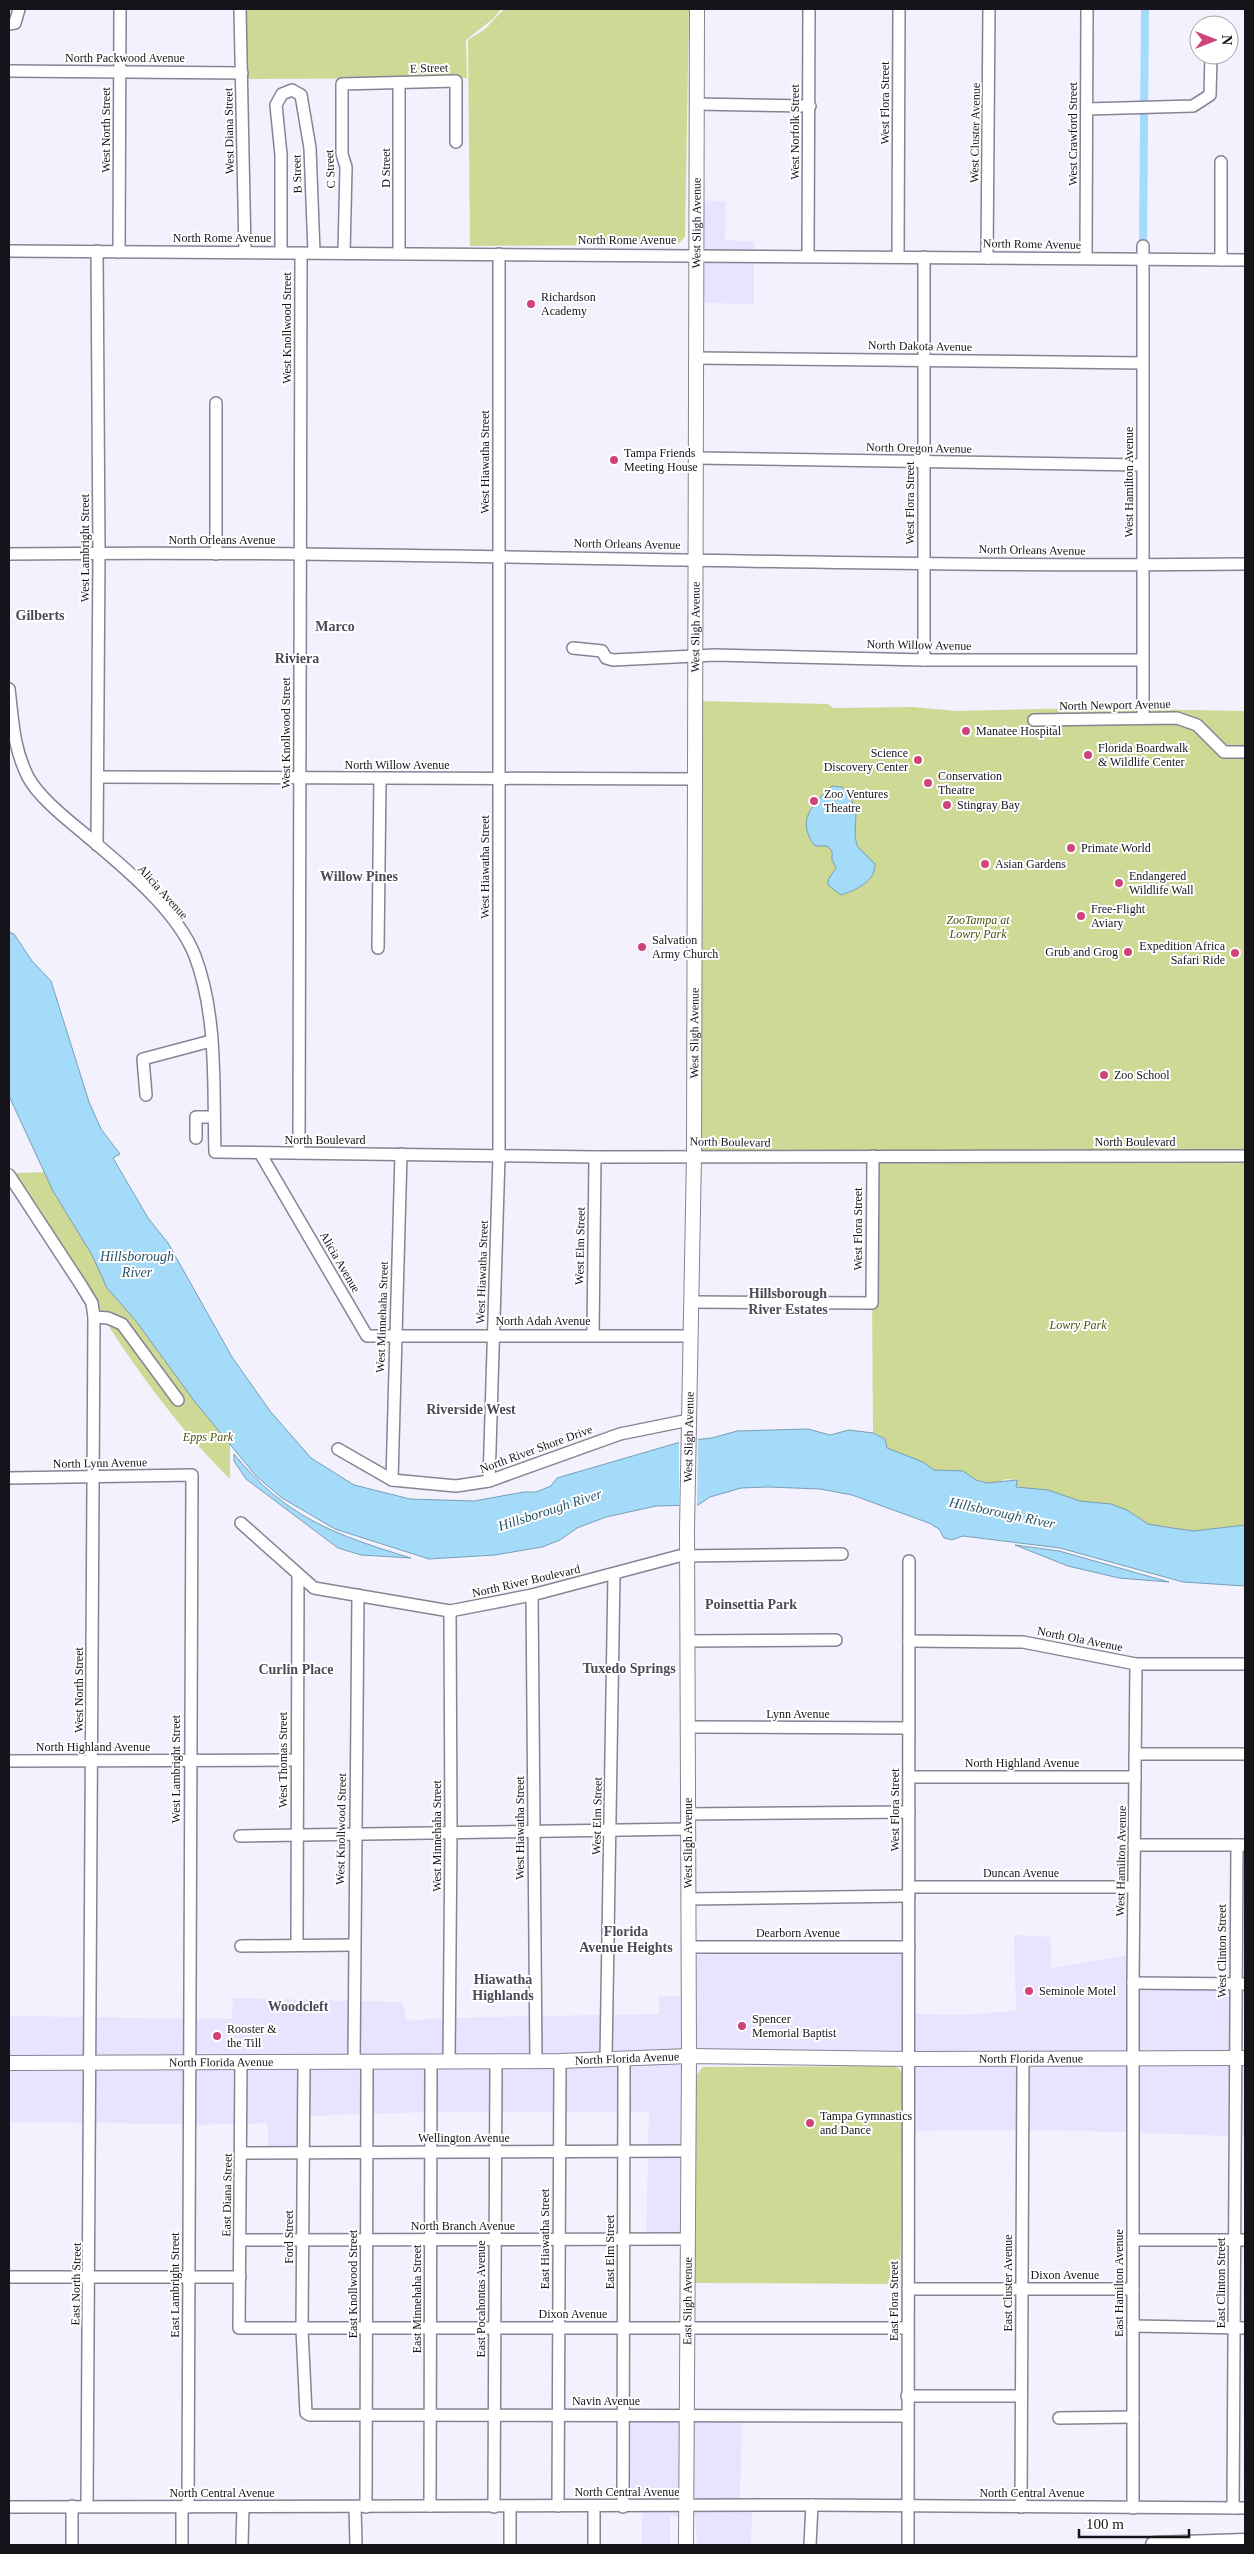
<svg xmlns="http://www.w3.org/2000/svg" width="1254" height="2554" viewBox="0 0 1254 2554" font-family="Georgia,serif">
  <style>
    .built { fill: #e9e3ff }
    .green { fill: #ced995 }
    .water { fill: #a3dbf8; stroke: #789fb6 }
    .pier { fill: #f3f1fd }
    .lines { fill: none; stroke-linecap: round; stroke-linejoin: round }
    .canal { stroke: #a3dbf8; stroke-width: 8 }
    .minor-casing { stroke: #878395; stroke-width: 14 }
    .major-casing { stroke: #878395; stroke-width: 16 }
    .highway-casing { stroke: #878395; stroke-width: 19 }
    .minor { stroke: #fff; stroke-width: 11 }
    .major { stroke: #fff; stroke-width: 14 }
    .highway { stroke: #fff; stroke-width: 16 }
    .poi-dot { fill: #cd437a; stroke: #fff; stroke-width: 2 }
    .labels { text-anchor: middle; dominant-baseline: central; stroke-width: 4; stroke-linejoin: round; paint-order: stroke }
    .street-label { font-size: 12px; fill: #15141b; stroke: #fff }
    .poi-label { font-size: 12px; fill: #15141b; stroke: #fff; text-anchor: start }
    .park-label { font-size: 12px; font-style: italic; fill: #4b510b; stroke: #fff }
    .neighbourhood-label { font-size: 14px; font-weight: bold; fill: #4c4959; stroke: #fff }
    .water-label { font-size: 14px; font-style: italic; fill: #275267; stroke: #fff }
  </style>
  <rect width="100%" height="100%" fill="#f3f1fd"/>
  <g class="built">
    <polygon points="701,200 726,202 725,240 754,242 754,251 701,251"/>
    <polygon points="701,258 754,259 754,304 701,303"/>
    <polygon points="1014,1935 1051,1937 1051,1968 1129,1955 1129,2054 913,2055 913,2014 962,2015 1016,2011"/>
    <polygon points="749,1953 904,1954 904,2055 693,2053 692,1955"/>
    <polygon points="1138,1987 1232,1988 1231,2054 1137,2054"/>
    <polygon points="659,1996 684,1996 685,2053 611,2055 611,2015 659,2014"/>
    <polygon points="233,1998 350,2001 349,2058 194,2059 194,2019 232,2019"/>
    <polygon points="358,2001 402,2002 407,2021 445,2018 445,2057 358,2058"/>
    <polygon points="603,2015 602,2055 540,2057 540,2016"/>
    <polygon points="9,2016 87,2017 87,2059 9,2060"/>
    <polygon points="531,2016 531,2057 453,2057 454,2018"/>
    <polygon points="95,2017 185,2019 186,2059 95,2059"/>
    <polygon points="685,2060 683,2147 648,2147 649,2112 628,2112 628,2062"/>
    <polygon points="619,2062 620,2112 564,2112 564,2065"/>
    <polygon points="1129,2062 1128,2132 1027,2130 1027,2063"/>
    <polygon points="1137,2062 1231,2062 1231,2136 1137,2133"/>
    <polygon points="1240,2062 1245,2062 1245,2136 1239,2136"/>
    <polygon points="913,2063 1018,2063 1018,2130 913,2131"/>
    <polygon points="299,2065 298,2149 269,2149 267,2123 245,2124 245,2066"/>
    <polygon points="308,2065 363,2066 363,2114 307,2116"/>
    <polygon points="427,2065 427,2112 371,2114 371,2066"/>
    <polygon points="436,2065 491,2065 492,2112 436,2112"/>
    <rect x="500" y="2065" width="55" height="47"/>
    <polygon points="186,2066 185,2124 95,2123 95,2067"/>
    <polygon points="194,2066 236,2066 237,2124 194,2125"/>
    <polygon points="9,2067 87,2067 86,2123 9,2122"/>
    <polygon points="648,2155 683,2155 683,2236 646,2235"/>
    <polygon points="627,2418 681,2419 682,2502 627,2503"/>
    <polygon points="690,2419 742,2419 740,2498 752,2500 690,2502"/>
    <polygon points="752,2509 751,2545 697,2545 695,2516 690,2516 690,2510"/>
    <polygon points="682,2510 682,2516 670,2516 670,2545 642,2545 642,2511"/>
  </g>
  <g class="green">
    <polygon points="246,9 501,9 494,18 466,40 467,78 250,79 246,78"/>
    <polygon points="504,9 689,10 685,237 677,245 470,246 468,40 485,29"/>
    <polygon points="700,701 828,704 833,708 912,707 957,711 1084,708 1245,711 1245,1152 699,1152"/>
    <polygon points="871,1158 1245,1159 1245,1525 1194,1531 1172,1528 1147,1524 1111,1504 1080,1501 1048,1490 1016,1487 1017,1480 1006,1479 997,1483 987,1483 976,1480 962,1471 934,1470 922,1462 887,1448 885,1439 873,1433"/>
    <path d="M48 1172 230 1440V1479C142 1393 78 1278 15 1173Z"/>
    <polygon points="891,2066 898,2068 904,2074 900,2284 695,2283 696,2076 703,2067"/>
  </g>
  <g class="water">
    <path d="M832 786 842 787 851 797 856 815 855 835 857 846 875 864C875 882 856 890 841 895L828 885V880L836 868 832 860V851L827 846H815C795 820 813 804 832 786Z"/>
    <polygon points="9,932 14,934 32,961 51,981 89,1102 101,1129 120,1154 113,1158 148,1218 168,1243 232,1357 270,1411 311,1458 354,1485 410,1499 474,1501 524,1492 536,1492 551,1486 557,1478 684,1441 712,1438 737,1431 808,1429 830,1435 849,1430 873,1433 885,1439 887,1448 923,1462 934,1470 963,1471 976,1480 987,1483 1017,1480 1016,1487 1048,1490 1080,1501 1111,1504 1127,1510 1148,1524 1172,1528 1194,1531 1245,1525 1245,1586 1183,1582 1060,1548 963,1536 952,1540 944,1538 939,1529 929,1523 852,1495 820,1489 768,1487 741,1488 710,1497 698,1505 656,1506 606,1517 577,1528 560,1540 542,1547 495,1555 429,1559 335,1529 282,1498 256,1476 195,1402 136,1321 107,1288 92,1255 53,1191 9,1096"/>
    <path d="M234 1454C285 1517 335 1535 411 1558L361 1555 338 1548 246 1479 234 1461Z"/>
    <polygon points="1015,1545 1059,1551 1169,1582 1119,1578 1068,1566"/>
  </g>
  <polygon class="pier" points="698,1437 697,1507 679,1509 679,1440"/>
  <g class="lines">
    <polyline class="canal" points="1143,246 1145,9"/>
    <g class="minor-casing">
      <g id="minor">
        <polyline points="240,9 245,252"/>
        <polyline points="9,24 15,23 19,9"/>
        <polyline points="9,71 242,73"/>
        <polyline points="399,83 399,253"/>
        <polyline points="696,104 810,106"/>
        <polyline points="1087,109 1193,106 1210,95 1211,55"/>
        <polyline points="1221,162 1221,260"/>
        <polyline points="1143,246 1143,718"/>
        <polyline points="9,251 1245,260"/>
        <polyline points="97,251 99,553 97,845"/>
        <polyline points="119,252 120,9"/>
        <polyline points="281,252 281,155 276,105 282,94 292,90 301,95 310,148 314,252"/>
        <polyline points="344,253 346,167 342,154 342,84 456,81 456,142"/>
        <polyline points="808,255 809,9"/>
        <polyline points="898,256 899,9"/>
        <polyline points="924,257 924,660"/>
        <polyline points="987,258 989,9"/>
        <polyline points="1086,258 1087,9"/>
        <polyline points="696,358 1143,363"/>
        <polyline points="216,403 216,554"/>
        <polyline points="696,458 1142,465"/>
        <path d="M9 554C421 549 833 569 1245 564"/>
        <polyline points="573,648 602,651 606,658 613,660 715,655 924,660 1142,660"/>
        <path d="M9 689C13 721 13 747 28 777 38 796 64 817 81 831 119 863 177 909 195 956 218 1017 213 1088 215 1152L595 1157 1245 1156"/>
        <polyline points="1034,720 1177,718 1197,725 1224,752 1245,752"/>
        <polyline points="98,777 695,779"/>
        <polyline points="378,948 380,779"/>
        <polyline points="146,1095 143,1059 211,1041"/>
        <polyline points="196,1138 196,1117 214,1117"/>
        <polyline points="260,1153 367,1336 691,1336"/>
        <polyline points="299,1153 301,253"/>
        <polyline points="9,1175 81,1285 92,1303 94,1317 87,2506"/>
        <polyline points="692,1302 872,1303 873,1156"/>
        <polyline points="94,1317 108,1318 122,1324 178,1400"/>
        <polyline points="593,1335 595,1157"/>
        <polyline points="338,1449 392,1480 456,1486 489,1481 620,1434 689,1420"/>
        <polyline points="9,1478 192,1475 188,2507"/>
        <polyline points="392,1480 401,1154"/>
        <polyline points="489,1481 499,1156 499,254"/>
        <polyline points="241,1523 314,1588 450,1611 532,1595 679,1556 842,1554"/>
        <polyline points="532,1595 536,2061"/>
        <polyline points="687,1641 836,1640"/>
        <polyline points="909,1641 1023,1642 1136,1664 1245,1664"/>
        <polyline points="687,1727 909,1728"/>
        <polyline points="1135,1754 1245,1754"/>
        <polyline points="9,1761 297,1760"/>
        <polyline points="909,1777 1135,1777"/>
        <polyline points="688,1814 909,1812"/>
        <polyline points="240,1836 688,1829"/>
        <polyline points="1134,1845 1245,1845"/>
        <polyline points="909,1887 1134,1887"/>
        <polyline points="688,1899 909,1896"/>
        <polyline points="297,1944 298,1576"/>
        <polyline points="241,1946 354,1945"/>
        <polyline points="688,1947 909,1947"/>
        <polyline points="1133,1983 1245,1984"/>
        <polyline points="606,2059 614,1574"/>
        <polyline points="449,2061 451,1832 450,1611"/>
        <polyline points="241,2062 239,2328 907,2328"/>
        <polyline points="304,2062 302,2329 306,2413 310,2415 908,2416"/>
        <polyline points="354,2062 358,1595"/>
        <polyline points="241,2153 688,2151"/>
        <polyline points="240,2240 687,2239"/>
        <polyline points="1133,2240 1245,2240"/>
        <polyline points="9,2277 240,2277"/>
        <polyline points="908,2289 1133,2289"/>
        <polyline points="1133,2326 1245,2328"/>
        <polyline points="907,2396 1021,2396"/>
        <polyline points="1059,2418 1133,2417"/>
        <polyline points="72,2506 72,2545"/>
        <polyline points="430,2506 431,2061"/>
        <polyline points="558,2506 560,2061"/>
        <polyline points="9,2507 812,2505 1245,2508"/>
        <polyline points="182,2507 182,2545"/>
        <polyline points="355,2507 356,2545"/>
        <polyline points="366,2507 367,2062"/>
        <polyline points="494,2507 496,2061"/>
        <polyline points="510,2507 510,2545"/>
        <polyline points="594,2507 594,2545"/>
        <polyline points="623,2507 624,2058"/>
        <polyline points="1021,2507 1023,2059"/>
        <polyline points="1133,2508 1133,1983 1136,1664"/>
        <polyline points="1233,2508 1237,1845"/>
        <polyline points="908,2543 909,1561"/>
        <polyline points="242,2545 243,2507"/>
        <polyline points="810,2545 812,2505"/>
      </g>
    </g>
    <g class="major-casing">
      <g id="major">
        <path id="s1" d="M9 2063 560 2061 689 2056 909 2059 1245 2058"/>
        <path id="s2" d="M686 2545 689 2056 687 1529 694 1156 697 9"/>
      </g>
    </g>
    <g class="highway-casing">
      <polyline id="highway" points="1154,2545 1245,2542"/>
    </g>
    <use href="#minor" class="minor"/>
    <use href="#major" class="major"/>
    <use href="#highway" class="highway"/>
  </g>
  <g class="poi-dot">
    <circle cx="531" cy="304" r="5"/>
    <circle cx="614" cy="460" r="5"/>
    <circle cx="966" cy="731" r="5"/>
    <circle cx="1088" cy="755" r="5"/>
    <circle cx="918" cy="760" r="5"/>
    <circle cx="928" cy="783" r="5"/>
    <circle cx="814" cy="801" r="5"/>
    <circle cx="947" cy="805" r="5"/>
    <circle cx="1071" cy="848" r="5"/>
    <circle cx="985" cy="864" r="5"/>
    <circle cx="1119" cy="883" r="5"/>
    <circle cx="1081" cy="916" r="5"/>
    <circle cx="642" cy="947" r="5"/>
    <circle cx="1128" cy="952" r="5"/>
    <circle cx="1235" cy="953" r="5"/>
    <circle cx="1104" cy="1075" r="5"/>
    <circle cx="1029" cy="1991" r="5"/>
    <circle cx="742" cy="2026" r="5"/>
    <circle cx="217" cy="2036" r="5"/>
    <circle cx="810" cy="2123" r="5"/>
  </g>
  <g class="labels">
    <g class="street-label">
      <text x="125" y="58">North Packwood Avenue</text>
      <text transform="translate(429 68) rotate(-2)">E Street</text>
      <text transform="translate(885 103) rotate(-90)">West Flora Street</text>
      <text transform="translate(106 130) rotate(-90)">West North Street</text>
      <text transform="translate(229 131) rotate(-91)">West Diana Street</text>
      <text transform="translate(795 132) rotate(-90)">West Norfolk Street</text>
      <text transform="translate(975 133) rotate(-89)">West Cluster Avenue</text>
      <text transform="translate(1073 134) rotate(-90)">West Crawford Street</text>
      <text transform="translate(386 168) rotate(-90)">D Street</text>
      <text transform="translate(330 169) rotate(-93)">C Street</text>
      <text transform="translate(297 174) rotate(-92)">B Street</text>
      <text stroke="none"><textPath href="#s2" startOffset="2322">West Sligh Avenue</textPath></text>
      <text x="222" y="238">North Rome Avenue</text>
      <text x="627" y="240">North Rome Avenue</text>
      <text transform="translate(1032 244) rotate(1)">North Rome Avenue</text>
      <text transform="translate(287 328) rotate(-90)">West Knollwood Street</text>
      <text transform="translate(920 346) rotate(1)">North Dakota Avenue</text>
      <text transform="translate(919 448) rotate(1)">North Oregon Avenue</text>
      <text transform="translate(485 462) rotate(-90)">West Hiawatha Street</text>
      <text transform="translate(1129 482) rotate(-90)">West Hamilton Avenue</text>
      <text transform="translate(910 503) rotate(-90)">West Flora Street</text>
      <text x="222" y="540">North Orleans Avenue</text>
      <text transform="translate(627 544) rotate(1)">North Orleans Avenue</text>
      <text transform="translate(85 548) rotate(-90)">West Lambright Street</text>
      <text transform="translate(1032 550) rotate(1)">North Orleans Avenue</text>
      <text stroke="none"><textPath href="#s2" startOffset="1918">West Sligh Avenue</textPath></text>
      <text transform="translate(919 645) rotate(1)">North Willow Avenue</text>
      <text transform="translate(1115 705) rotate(-1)">North Newport Avenue</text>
      <text transform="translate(286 733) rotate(-90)">West Knollwood Street</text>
      <text x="397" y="765">North Willow Avenue</text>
      <text transform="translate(485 867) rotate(-90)">West Hiawatha Street</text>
      <text transform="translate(163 892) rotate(48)">Alicia Avenue</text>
      <text stroke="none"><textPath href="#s2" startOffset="1512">West Sligh Avenue</textPath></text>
      <text x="325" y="1140">North Boulevard</text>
      <text transform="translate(730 1142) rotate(1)">North Boulevard</text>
      <text x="1135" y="1142">North Boulevard</text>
      <text transform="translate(858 1229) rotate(-90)">West Flora Street</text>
      <text transform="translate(580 1246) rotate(-89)">West Elm Street</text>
      <text transform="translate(340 1262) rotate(60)">Alicia Avenue</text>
      <text transform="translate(482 1272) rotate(-88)">West Hiawatha Street</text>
      <text transform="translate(382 1317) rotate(-88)">West Minnehaha Street</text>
      <text x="543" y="1321">North Adah Avenue</text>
      <text stroke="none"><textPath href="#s2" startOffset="1108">West Sligh Avenue</textPath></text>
      <text transform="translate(536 1449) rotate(-20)">North River Shore Drive</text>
      <text transform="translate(100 1463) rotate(-1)">North Lynn Avenue</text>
      <text transform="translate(526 1581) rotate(-13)">North River Boulevard</text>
      <text transform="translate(1080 1639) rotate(11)">North Ola Avenue</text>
      <text transform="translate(79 1690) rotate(-90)">West North Street</text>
      <text x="798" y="1714">Lynn Avenue</text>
      <text x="93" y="1747">North Highland Avenue</text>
      <text transform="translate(283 1760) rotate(-90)">West Thomas Street</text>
      <text x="1022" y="1763">North Highland Avenue</text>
      <text transform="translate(176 1769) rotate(-90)">West Lambright Street</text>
      <text transform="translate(895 1810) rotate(-90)">West Flora Street</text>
      <text transform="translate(597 1816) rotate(-89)">West Elm Street</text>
      <text transform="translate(520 1828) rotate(-90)">West Hiawatha Street</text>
      <text transform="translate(341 1829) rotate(-89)">West Knollwood Street</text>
      <text transform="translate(437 1836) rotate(-90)">West Minnehaha Street</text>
      <text transform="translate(688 1843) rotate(-90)">West Sligh Avenue</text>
      <text transform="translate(1121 1861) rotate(-89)">West Hamilton Avenue</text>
      <text x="1021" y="1873">Duncan Avenue</text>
      <text x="798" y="1933">Dearborn Avenue</text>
      <text transform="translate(1222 1951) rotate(-90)">West Clinton Street</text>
      <text stroke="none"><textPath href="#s1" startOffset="618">North Florida Avenue</textPath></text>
      <text stroke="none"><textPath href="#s1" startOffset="1022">North Florida Avenue</textPath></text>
      <text stroke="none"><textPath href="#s1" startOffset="212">North Florida Avenue</textPath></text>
      <text x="464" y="2138">Wellington Avenue</text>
      <text transform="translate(227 2195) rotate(-89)">East Diana Street</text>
      <text x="463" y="2226">North Branch Avenue</text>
      <text transform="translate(289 2237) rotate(-90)">Ford Street</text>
      <text transform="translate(545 2239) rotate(-90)">East Hiawatha Street</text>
      <text transform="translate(610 2252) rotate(-90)">East Elm Street</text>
      <text x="1065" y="2275">Dixon Avenue</text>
      <text transform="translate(1008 2283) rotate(-90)">East Cluster Avenue</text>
      <text transform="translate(1119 2283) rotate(-90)">East Hamilton Avenue</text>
      <text transform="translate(1221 2283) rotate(-90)">East Clinton Street</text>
      <text transform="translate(76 2284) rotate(-89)">East North Street</text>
      <text transform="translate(353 2284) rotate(-90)">East Knollwood Street</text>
      <text transform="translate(175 2285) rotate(-90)">East Lambright Street</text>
      <text transform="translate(417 2299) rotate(-90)">East Minnehaha Street</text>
      <text transform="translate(481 2299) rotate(-90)">East Pocahontas Avenue</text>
      <text stroke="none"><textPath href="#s2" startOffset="244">East Sligh Avenue</textPath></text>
      <text transform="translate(894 2301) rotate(-90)">East Flora Street</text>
      <text x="573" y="2314">Dixon Avenue</text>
      <text x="606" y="2401">Navin Avenue</text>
      <text x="627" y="2492">North Central Avenue</text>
      <text x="222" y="2493">North Central Avenue</text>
      <text x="1032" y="2493">North Central Avenue</text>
    </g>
    <g class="poi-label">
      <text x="541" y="297">Richardson<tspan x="541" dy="14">Academy</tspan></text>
      <text x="624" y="453">Tampa Friends<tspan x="624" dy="14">Meeting House</tspan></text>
      <text x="976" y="731">Manatee Hospital</text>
      <text x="1098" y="748">Florida Boardwalk<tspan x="1098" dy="14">&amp; Wildlife Center</tspan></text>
      <text x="908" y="753" text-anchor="end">Science<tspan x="908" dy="14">Discovery Center</tspan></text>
      <text x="938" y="776">Conservation<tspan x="938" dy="14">Theatre</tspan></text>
      <text x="824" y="794">Zoo Ventures<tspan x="824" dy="14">Theatre</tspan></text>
      <text x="957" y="805">Stingray Bay</text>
      <text x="1081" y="848">Primate World</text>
      <text x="995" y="864">Asian Gardens</text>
      <text x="1129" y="876">Endangered<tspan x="1129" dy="14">Wildlife Wall</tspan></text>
      <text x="1091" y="909">Free-Flight<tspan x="1091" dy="14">Aviary</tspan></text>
      <text x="652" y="940">Salvation<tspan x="652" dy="14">Army Church</tspan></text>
      <text x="1225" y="946" text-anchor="end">Expedition Africa<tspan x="1225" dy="14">Safari Ride</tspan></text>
      <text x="1118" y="952" text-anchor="end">Grub and Grog</text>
      <text x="1114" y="1075">Zoo School</text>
      <text x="1039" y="1991">Seminole Motel</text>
      <text x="752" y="2019">Spencer<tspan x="752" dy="14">Memorial Baptist</tspan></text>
      <text x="227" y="2029">Rooster &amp;<tspan x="227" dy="14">the Till</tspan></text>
      <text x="820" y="2116">Tampa Gymnastics<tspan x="820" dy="14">and Dance</tspan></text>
    </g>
    <g class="park-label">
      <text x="978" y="920">ZooTampa at<tspan x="978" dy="14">Lowry Park</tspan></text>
      <text x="1078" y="1325">Lowry Park</text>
      <text x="208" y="1437">Epps Park</text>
    </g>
    <g class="neighbourhood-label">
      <text x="40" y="615">Gilberts</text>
      <text x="335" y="626">Marco</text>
      <text x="297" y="658">Riviera</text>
      <text x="359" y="876">Willow Pines</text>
      <text x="788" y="1293">Hillsborough<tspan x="788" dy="16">River Estates</tspan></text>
      <text x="471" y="1409">Riverside West</text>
      <text x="751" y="1604">Poinsettia Park</text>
      <text x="629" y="1668">Tuxedo Springs</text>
      <text x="296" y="1669">Curlin Place</text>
      <text x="626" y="1931">Florida<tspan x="626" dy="16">Avenue Heights</tspan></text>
      <text x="503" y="1979">Hiawatha<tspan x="503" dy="16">Highlands</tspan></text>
      <text x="298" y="2006">Woodcleft</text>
    </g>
    <g class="water-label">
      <text x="137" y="1256">Hillsborough<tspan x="137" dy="16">River</tspan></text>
      <text transform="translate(550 1510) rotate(-18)">Hillsborough River</text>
      <text transform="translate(1002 1513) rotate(12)">Hillsborough River</text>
    </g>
  </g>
  <rect width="1254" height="2554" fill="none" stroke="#15141b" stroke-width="20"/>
  <g transform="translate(1214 40) rotate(90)"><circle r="24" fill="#ffffff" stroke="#a1a1a4"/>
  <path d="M0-4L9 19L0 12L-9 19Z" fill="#cd437a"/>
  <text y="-8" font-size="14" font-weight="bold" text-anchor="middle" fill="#15141b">N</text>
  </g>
  <path d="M1079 2529v8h110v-8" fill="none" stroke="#15141b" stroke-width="2.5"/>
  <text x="1086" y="2529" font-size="15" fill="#15141b" stroke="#ffffff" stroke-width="4" paint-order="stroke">100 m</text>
</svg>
